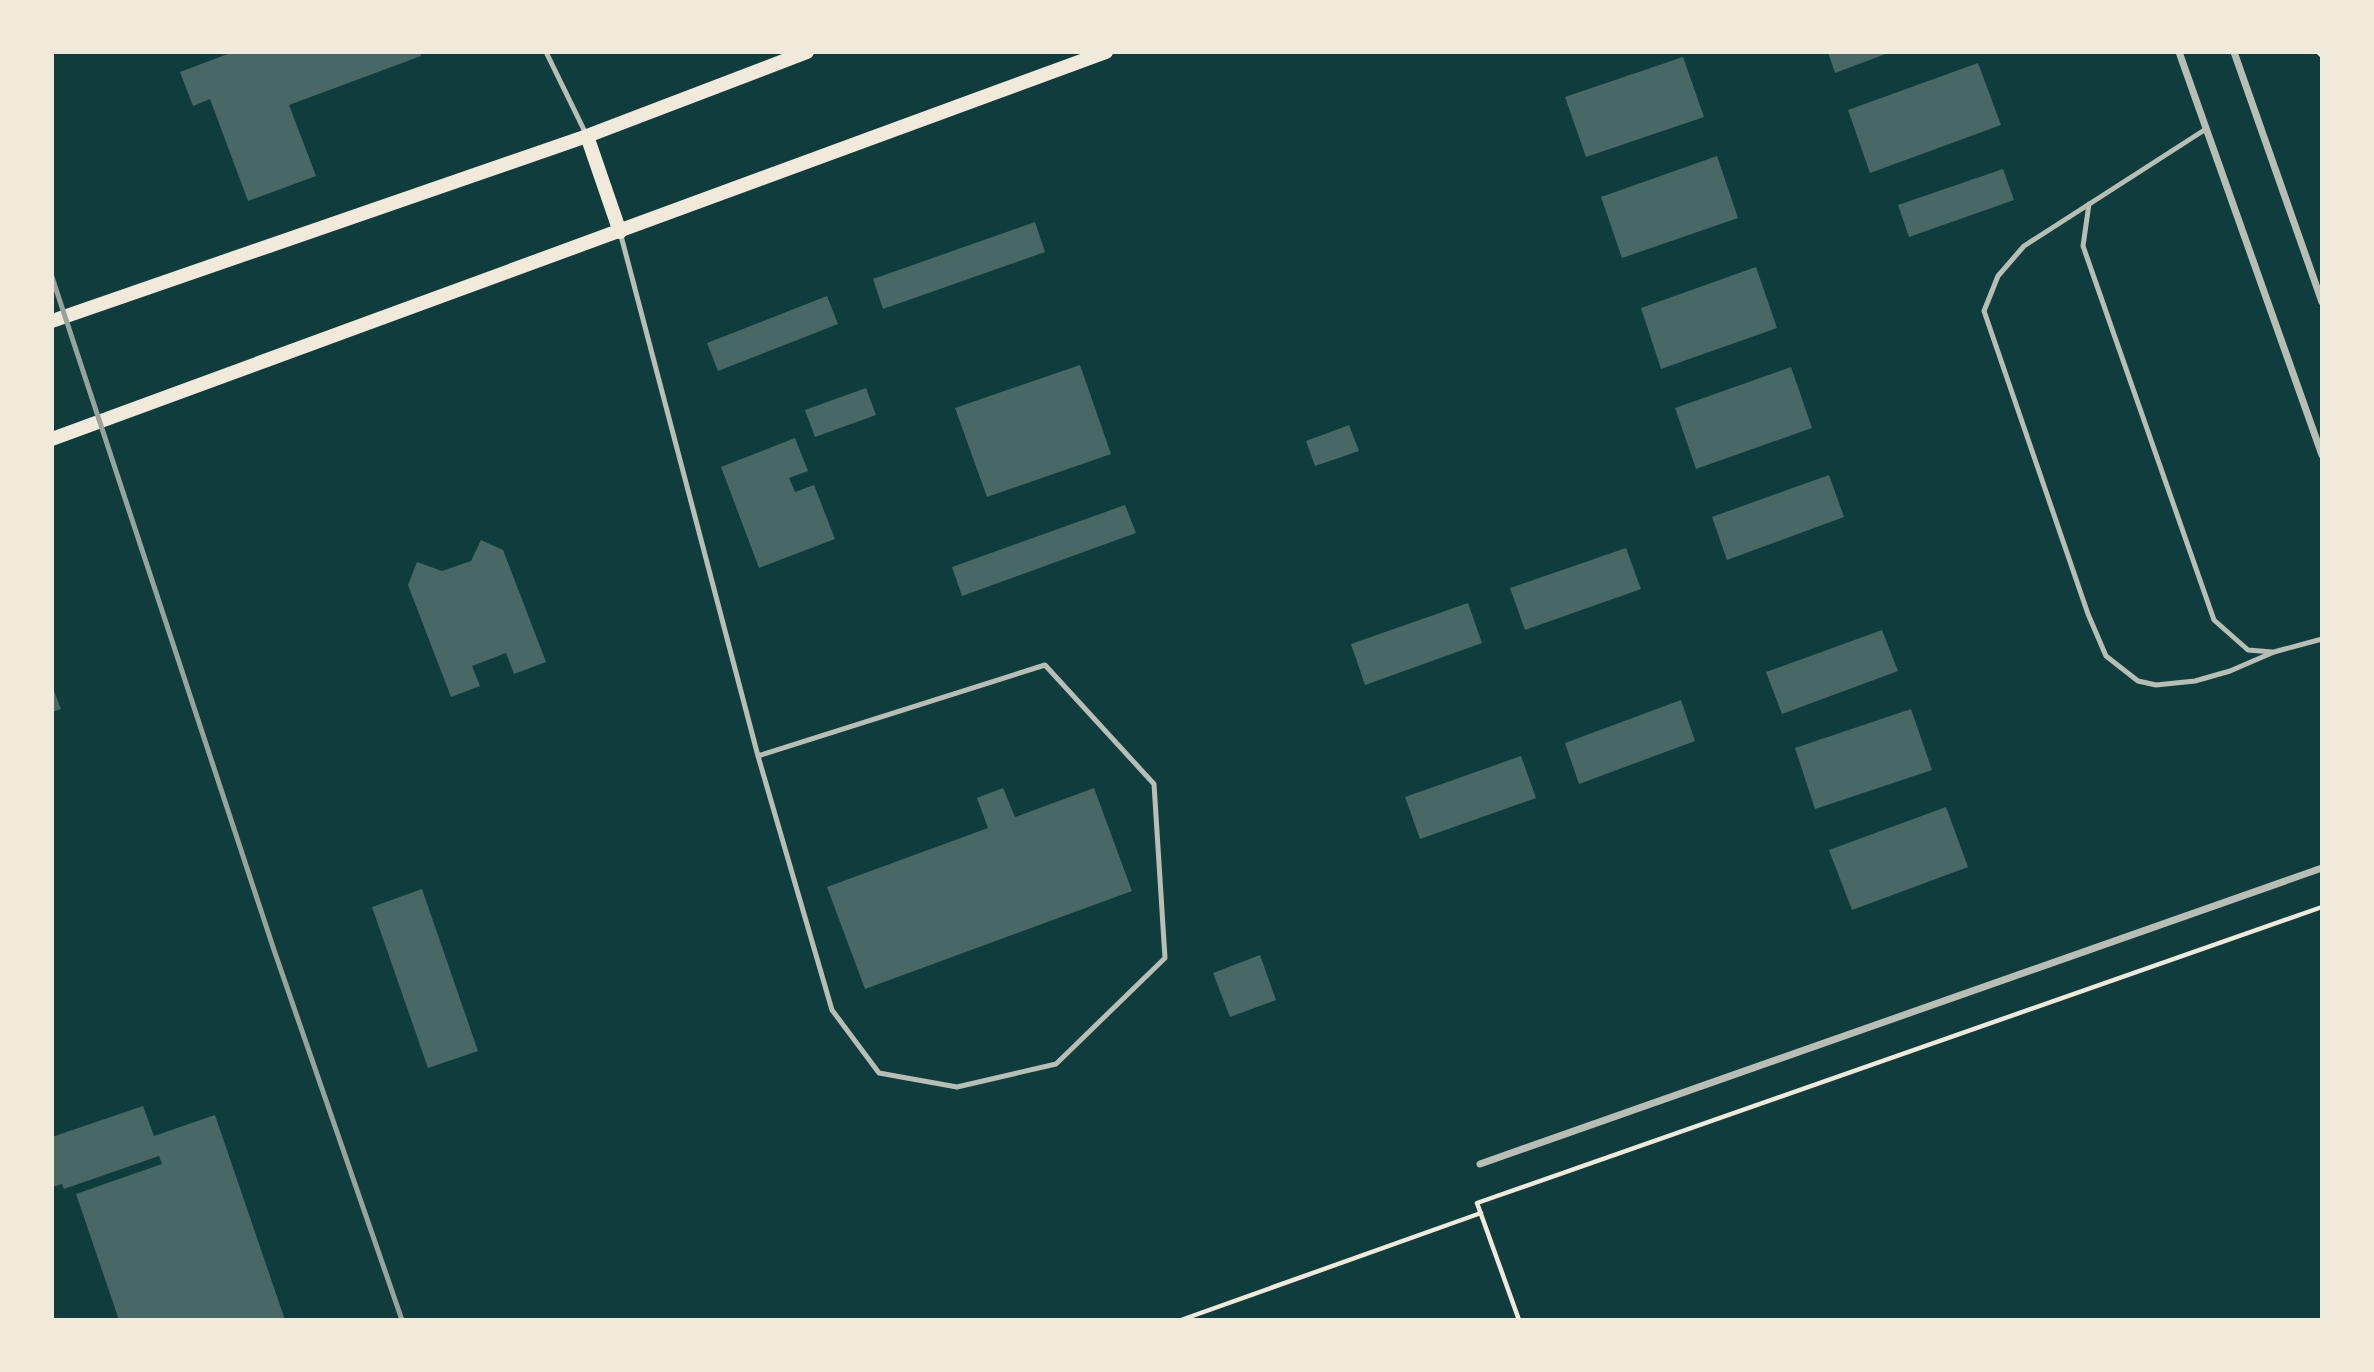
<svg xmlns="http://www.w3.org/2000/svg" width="2374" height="1372" viewBox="0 0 2374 1372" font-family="'Source Serif 4',serif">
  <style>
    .building { fill: #486865 }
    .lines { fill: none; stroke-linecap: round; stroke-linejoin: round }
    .path { stroke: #f1e9da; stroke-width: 4.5 }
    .service { stroke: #b8beb3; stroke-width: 5 }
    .minor { stroke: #b8beb3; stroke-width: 7 }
    .secondary { stroke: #f1e9da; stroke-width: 14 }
    .rail { stroke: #97a49c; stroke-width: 5 }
  </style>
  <rect width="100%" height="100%" fill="#0f3d3e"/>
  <g class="building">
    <polygon points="233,52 420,52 421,56 289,105 316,176 248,201 210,99 193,106 180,72"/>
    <polygon points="1828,52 1888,52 1888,53 1835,73"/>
    <polygon points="1683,57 1704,117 1586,157 1565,97"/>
    <polygon points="1978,63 2001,125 1870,173 1848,110"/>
    <polygon points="1717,156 1738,218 1622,258 1601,197"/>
    <polygon points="2003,169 2014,200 1909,237 1898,205"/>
    <polygon points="1035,222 1045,252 883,309 873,279"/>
    <polygon points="1756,267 1777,328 1661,369 1641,308"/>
    <polygon points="827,296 838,324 718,371 707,343"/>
    <polygon points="1080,365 1111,454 987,497 955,408"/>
    <polygon points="1791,367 1812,428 1696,469 1675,408"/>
    <polygon points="866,388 876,415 815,437 805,410"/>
    <polygon points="1349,425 1359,451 1315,466 1306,441"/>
    <polygon points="795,438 808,471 789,478 795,492 814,485 835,539 759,568 721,467"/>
    <polygon points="1829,475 1844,517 1727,560 1712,517"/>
    <polygon points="1125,505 1136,533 962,596 952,567"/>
    <polygon points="481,540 503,550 546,662 514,674 506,653 472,666 480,686 451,697 408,585 417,562 442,571 471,561"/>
    <polygon points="1626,548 1641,589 1525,630 1510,588"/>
    <polygon points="1468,603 1482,643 1365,685 1351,644"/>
    <polygon points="1882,630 1898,671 1782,714 1766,672"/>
    <polygon points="52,686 61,709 52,712"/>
    <polygon points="1681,700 1695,741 1579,784 1565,743"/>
    <polygon points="1911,709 1932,770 1815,809 1795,748"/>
    <polygon points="1521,756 1536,798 1420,839 1405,797"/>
    <polygon points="1003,788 1015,817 1094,788 1132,891 865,989 827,887 988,828 977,798"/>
    <polygon points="1946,807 1968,867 1852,910 1829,850"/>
    <polygon points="422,889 478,1051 428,1068 372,907"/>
    <polygon points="1260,955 1276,1000 1230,1017 1213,973"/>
    <polygon points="143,1106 154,1136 215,1115 285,1320 119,1320 76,1194 162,1164 159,1156 64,1189 62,1184 52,1187 52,1137"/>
  </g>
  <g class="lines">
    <g class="path">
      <polyline points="2318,52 2322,56"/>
      <polyline points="1181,1320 1481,1213"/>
      <polyline points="1519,1320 1477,1203 2322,907"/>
    </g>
    <g class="service">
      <polyline points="546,52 587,136"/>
      <polyline points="2206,129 2024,246 1998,276 1984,311 2088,614 2106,656 2138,681 2156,685 2195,681 2230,671 2274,652 2322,639"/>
      <polyline points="2089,204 2083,246 2214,620 2248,650 2272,652"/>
      <polyline points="620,232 758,756 832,1010 879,1073 957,1087 1056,1064 1165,958 1154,784 1045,665 758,756"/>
    </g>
    <g class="minor">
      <polyline points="2179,52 2322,455"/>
      <polyline points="2234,52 2322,302"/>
      <polyline points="1480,1164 2322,868"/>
    </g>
    <g class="secondary">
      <polyline points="587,136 620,232"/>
      <polyline points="52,321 587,136 807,52"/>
      <polyline points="52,439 1106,52"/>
    </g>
    <polyline class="rail" points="52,277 274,950 402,1320"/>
  </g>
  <rect width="2374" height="1372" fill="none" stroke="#f1e9da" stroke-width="108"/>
</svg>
